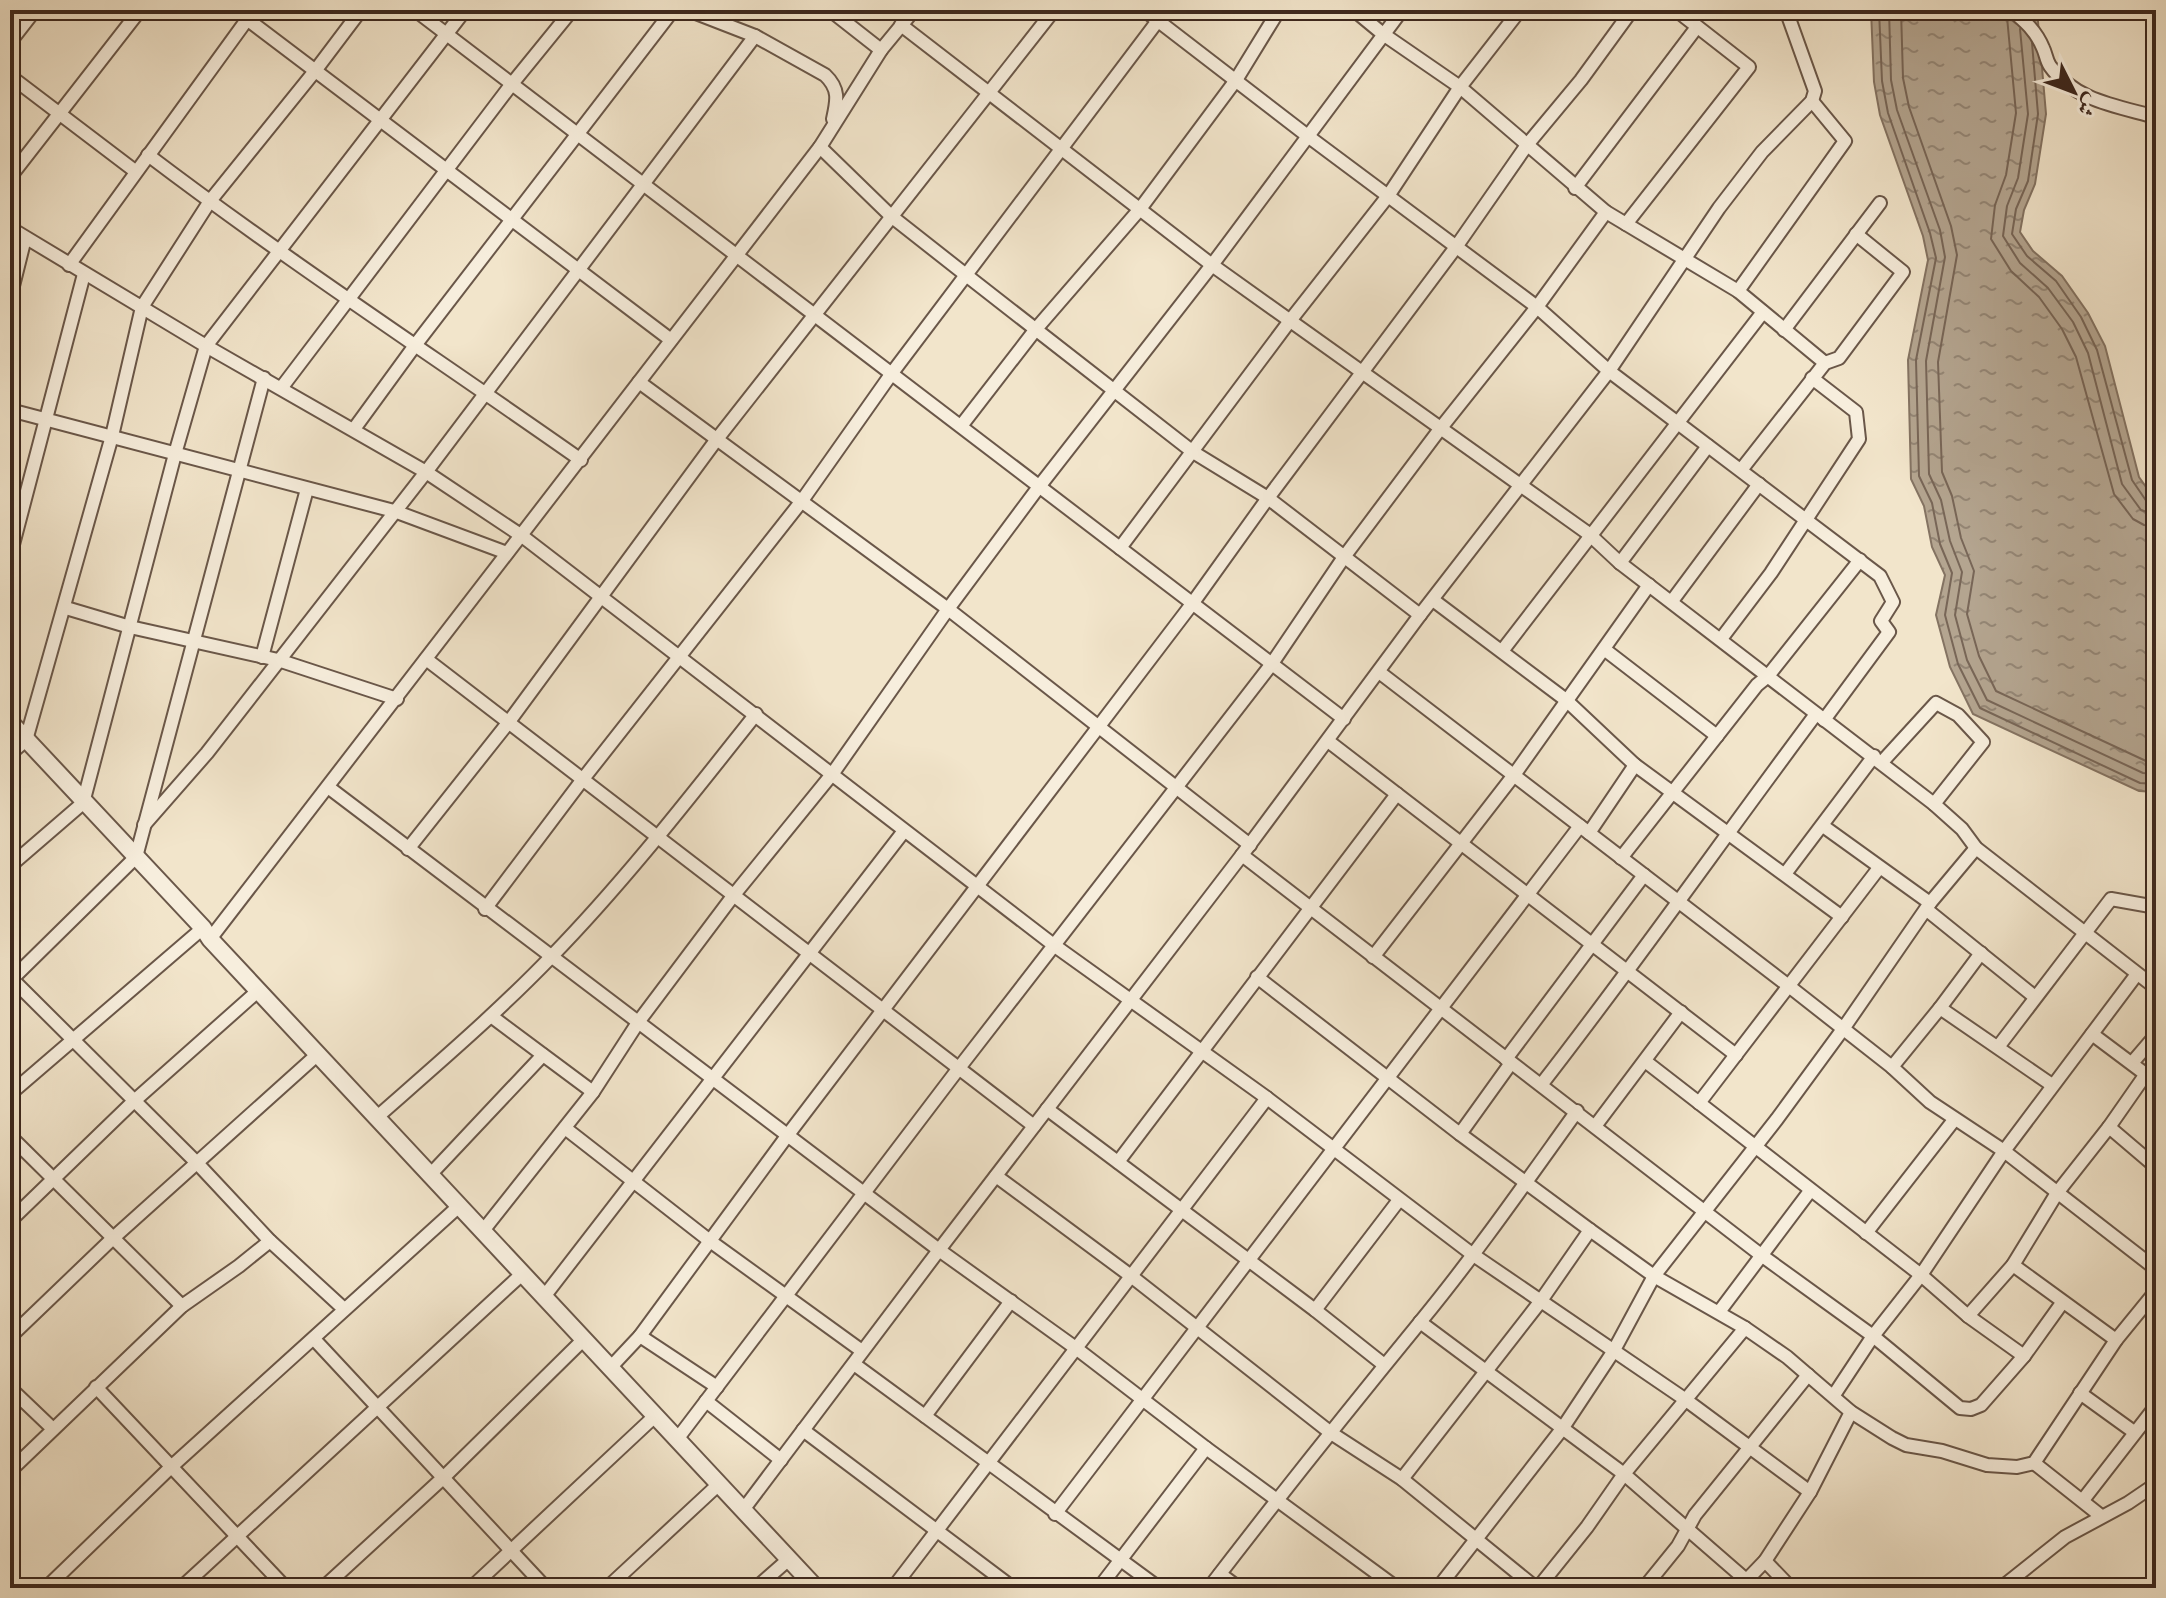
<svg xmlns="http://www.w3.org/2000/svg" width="2166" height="1598" viewBox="0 0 2166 1598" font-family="'Libre Caslon Text',Amiri,serif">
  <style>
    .water { fill: url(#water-ripples); stroke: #847362; stroke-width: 2 }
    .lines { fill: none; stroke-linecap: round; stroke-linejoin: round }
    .shore { stroke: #786657; stroke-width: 2 }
    .minor-casing { stroke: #6a5749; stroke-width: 16 }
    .tertiary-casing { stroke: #6a5749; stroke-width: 20 }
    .minor { stroke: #f7eedd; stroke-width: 12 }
    .tertiary { stroke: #f7eedd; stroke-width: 16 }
  </style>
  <defs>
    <pattern id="water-ripples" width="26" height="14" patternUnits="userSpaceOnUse" patternTransform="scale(2)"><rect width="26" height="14" fill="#b4a590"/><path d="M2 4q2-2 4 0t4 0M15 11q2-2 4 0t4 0" fill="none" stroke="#948675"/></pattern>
  </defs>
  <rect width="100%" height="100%" fill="#f2e5cb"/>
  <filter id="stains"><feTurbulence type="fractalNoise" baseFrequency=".0025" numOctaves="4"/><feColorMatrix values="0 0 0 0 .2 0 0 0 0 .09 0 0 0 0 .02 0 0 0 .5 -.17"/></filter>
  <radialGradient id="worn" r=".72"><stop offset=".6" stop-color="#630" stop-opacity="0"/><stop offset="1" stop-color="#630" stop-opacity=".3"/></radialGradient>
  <polygon class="water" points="1871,10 2037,10 2046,114 2035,184 2024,210 2020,232 2033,251 2062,276 2088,313 2105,346 2139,477 2156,501 2156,792 2139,791 1973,714 1950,667 1936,615 1945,575 1932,547 1924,506 1911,479 1908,360 1928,260 1923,236 1880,115 1874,82"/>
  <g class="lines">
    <g class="shore">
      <polyline points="1879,10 1882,81 1888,113 1930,233 1936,258 1916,360 1919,476 1932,503 1940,544 1952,573 1945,615 1958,664 1980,708 2140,783 2156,784"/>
      <polyline points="1889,10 1891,80 1897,110 1940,230 1945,257 1926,361 1929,474 1941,500 1950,541 1962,572 1955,615 1967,660 1987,700 2143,773 2156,774"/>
      <polyline points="1901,10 1903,78 1909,107 1951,226 1957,255 1938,362 1942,472 1952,496 1961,538 1974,571 1967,614 1979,656 1996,691 2146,761 2156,762"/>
      <polyline points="2007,17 2016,113 2006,175 1995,205 1991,239 2011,271 2039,297 2062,329 2076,357 2114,494 2133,519 2144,525 2156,527"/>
      <polyline points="2020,29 2028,114 2018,178 2007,206 2003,236 2020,263 2048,288 2073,322 2088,353 2122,484 2141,510 2156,515"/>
      <polyline points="2032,43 2038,114 2028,181 2016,209 2012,234 2027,256 2056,281 2081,317 2097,350 2132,480 2147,502 2156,505"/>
    </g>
    <g class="minor-casing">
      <g id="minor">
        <polyline points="235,10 671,340"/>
        <polyline points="415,10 1344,719"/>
        <path d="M688 10 755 36 825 75C840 89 837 101 833 119"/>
        <polyline points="830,10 881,50"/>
        <polyline points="1144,10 1309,137 1537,307 1609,371 1880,576 1893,602 1881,621 1889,632 1824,720"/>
        <polyline points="1354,10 1383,34 1460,87 1606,212 1738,291 1825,363"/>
        <path d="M2011 10C2025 21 2036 31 2043 48 2046 54 2046 60 2050 66 2075 101 2117 106 2156 117"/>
        <polyline points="901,25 1212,265 1589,534 1620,563 1934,804 1962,829 1976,848 2156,988"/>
        <polyline points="10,42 35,10"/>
        <polyline points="10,76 135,171"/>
        <polyline points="820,147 891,216 966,275 1193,452 1268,498 1420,615"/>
        <path d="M148 155C289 262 436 358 581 460"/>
        <polyline points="10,177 140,10"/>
        <polyline points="1575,188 1697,27"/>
        <polyline points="1626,224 1749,67 1676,10"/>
        <polyline points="10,228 206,346 426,472 522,536 1055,946 1267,1098 1472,1254 1686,1400 1810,1492"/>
        <polyline points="69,265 254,10"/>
        <polyline points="1738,291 1845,141 1812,101"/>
        <polyline points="10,298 25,238"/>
        <polyline points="1784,330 1880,203"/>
        <polyline points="639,382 948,609 1250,845"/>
        <polyline points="282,387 511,85 572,10"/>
        <polyline points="10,410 394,511 507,553"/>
        <polyline points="961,426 1036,329 1140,209 1236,80 1279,10"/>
        <polyline points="354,429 416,344 673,10"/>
        <polyline points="1741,470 1825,363 1839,358 1903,272 1856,234"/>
        <polyline points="1120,548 1289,322 1388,196 1460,87 1520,10"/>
        <polyline points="10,556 84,274"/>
        <polyline points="1620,563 1708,446"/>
        <polyline points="1433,600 1566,700 1635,765 1842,917"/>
        <polyline points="1672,601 1759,484"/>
        <polyline points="66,608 130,627 278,660 397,699"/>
        <polyline points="1721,639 1771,573 1859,439 1856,412 1812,378"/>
        <polyline points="1604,649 1717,736"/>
        <polyline points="1502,651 1763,312"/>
        <polyline points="262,657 307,489"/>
        <polyline points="426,659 1034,1126"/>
        <polyline points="1379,672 1790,987 1892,1067 1930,1102 2004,1151 2156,1269"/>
        <polyline points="1328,741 1736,1055"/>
        <polyline points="10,754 26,740 112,436 142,307 210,201 315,71 361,10"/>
        <polyline points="1882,762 1936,703 1958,715 1983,742 1934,804"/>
        <polyline points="328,787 939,1250 1077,1349 1206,1448 1397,1588"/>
        <polyline points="144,825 207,753 426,472 755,36"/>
        <polyline points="1823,826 1930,903"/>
        <polyline points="1589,833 1635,765"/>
        <polyline points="408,849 508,723 717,439 1054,10"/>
        <polyline points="1242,855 1761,1255 1873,1336 1960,1408 1971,1409 1981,1405 2024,1356 2062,1303"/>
        <polyline points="1621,858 1757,685 1768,676 1860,560"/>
        <polyline points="10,866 83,803 175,454 206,346 465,10"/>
        <polyline points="1785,874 1874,756"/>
        <polyline points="485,909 583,779 801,502 892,373 1166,10"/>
        <polyline points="1927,910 2035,997"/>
        <polyline points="210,939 820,147 881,50 914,10"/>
        <polyline points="1373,957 1514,775 1649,585"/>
        <polyline points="10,977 197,1163 270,1241 344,1309"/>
        <polyline points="1257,977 1460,1134 1590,1230 1654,1276 1745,1328 1787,1357 1851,1412 1892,1438 1906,1445 1942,1451 1987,1465 2017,1467 2034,1463 2116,1340 2156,1291"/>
        <polyline points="10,981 136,857 264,378"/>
        <polyline points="1940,1008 1981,953"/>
        <polyline points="491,1016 593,1092"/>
        <polyline points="2092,1034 2156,1082"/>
        <polyline points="1998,1047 2111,899 2156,907"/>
        <polyline points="1506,1059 1644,875"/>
        <polyline points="1645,1061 1921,1275 1968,1316 2024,1356"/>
        <polyline points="2132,1063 2156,1035"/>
        <polyline points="1892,1067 1940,1008 2052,1085"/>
        <path d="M1541 1085C1636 963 1724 837 1816 714"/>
        <polyline points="10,1094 203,928"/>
        <polyline points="1699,1103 1879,868"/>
        <polyline points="1047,1109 1315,1310 1383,1364"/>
        <path d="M376 1118C435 1066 496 1014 551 957 625 881 690 797 756 714"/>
        <polyline points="1596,1125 1681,1012"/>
        <polyline points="2109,1127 2156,1167"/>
        <polyline points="565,1128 710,1241 862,1351"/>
        <polyline points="1460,1134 1511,1063"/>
        <polyline points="10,1136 182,1306"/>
        <polyline points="1118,1162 1397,794"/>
        <polyline points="429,1176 543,1055"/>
        <polyline points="996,1176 1131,1276 1331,1433 1402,1479 1536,1588"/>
        <polyline points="10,1221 133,1102 259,990"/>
        <polyline points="482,1232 593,1092 639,1021 733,896 833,773 948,609 1038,488 1212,265 1402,10"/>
        <polyline points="1866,1233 1954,1120"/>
        <polyline points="2013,1265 2116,1340"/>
        <polyline points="543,1298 904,831"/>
        <polyline points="1315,1310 1399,1200"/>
        <polyline points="1719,1312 1810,1191"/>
        <polyline points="1968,1316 2013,1265 2057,1193 2109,1127 2146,1074"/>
        <polyline points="1420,1322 1624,1474 1745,1579"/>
        <polyline points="640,1336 717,1387"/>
        <polyline points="10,1337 112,1239 318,1054"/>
        <polyline points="314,1339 546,1588"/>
        <polyline points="854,1364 1159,1588"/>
        <polyline points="610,1368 640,1336 787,1136 1192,604 1268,498 1456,247 1527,145 1581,80 1632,10"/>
        <polyline points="96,1387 286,1588"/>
        <polyline points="10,1388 53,1429"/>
        <polyline points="2080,1393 2134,1432"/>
        <polyline points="1834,1395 1873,1336 1921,1275 2004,1151 2137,974"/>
        <polyline points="706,1401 781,1460"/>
        <polyline points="925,1416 1011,1301"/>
        <polyline points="803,1430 1013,1588"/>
        <polyline points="678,1438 959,1068 1271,665 1344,557 1440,429 1537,307 1606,212"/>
        <polyline points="2034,1463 2101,1516"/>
        <polyline points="10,1471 182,1306 239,1266 270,1241"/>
        <polyline points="1402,1479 1540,1302 1590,1230"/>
        <polyline points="2083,1500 2156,1406"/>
        <polyline points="743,1510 939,1250 1242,855 1420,615 1609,371 1719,208 1762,152 1812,101 1815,91 1786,10"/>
        <polyline points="1055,1514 1580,826"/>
        <polyline points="1765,1561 1791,1588"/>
        <polyline points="1220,1574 1239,1588"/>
        <polyline points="10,1587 11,1588"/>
        <polyline points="46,1588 171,1467 458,1207"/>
        <polyline points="181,1588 521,1275"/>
        <polyline points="323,1588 444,1477 583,1340"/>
        <polyline points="471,1588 656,1415"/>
        <polyline points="607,1588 719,1484"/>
        <polyline points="756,1588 789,1559"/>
        <polyline points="893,1588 1267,1098"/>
        <polyline points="1099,1588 1206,1448"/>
        <path d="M1209 1588C1278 1498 1349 1409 1421 1321 1476 1254 1526 1182 1577 1111"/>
        <polyline points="1438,1588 1562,1429 1613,1352 1654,1276 1777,1119 1843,1029 1930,903 1976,848"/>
        <polyline points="1538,1588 1587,1527 1624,1474 1745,1328"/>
        <polyline points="1644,1588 1678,1546 1695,1515 1808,1375"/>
        <polyline points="1739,1588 1765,1561 1810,1492 1851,1412"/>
        <polyline points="2001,1588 2065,1537 2128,1503 2156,1484"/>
      </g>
    </g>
    <g class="tertiary-casing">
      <polyline id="tertiary" points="10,722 203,928 210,939 816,1588"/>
    </g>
    <use href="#minor" class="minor"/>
    <use href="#tertiary" class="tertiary"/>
  </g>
  <rect width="2166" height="1598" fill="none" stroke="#f2e5cb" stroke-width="40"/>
  <rect x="12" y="12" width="2142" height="1574" fill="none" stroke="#3d281e" stroke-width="4"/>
  <rect x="20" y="20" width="2126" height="1558" fill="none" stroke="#3d281e" stroke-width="2"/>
  <g transform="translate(2074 92) rotate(132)" stroke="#f7eedd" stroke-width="6" paint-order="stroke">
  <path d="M0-6L14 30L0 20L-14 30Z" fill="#3d281e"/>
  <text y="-12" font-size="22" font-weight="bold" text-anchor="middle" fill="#3d281e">ش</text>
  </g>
  <rect width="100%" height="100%" filter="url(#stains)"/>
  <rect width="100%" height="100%" fill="url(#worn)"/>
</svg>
